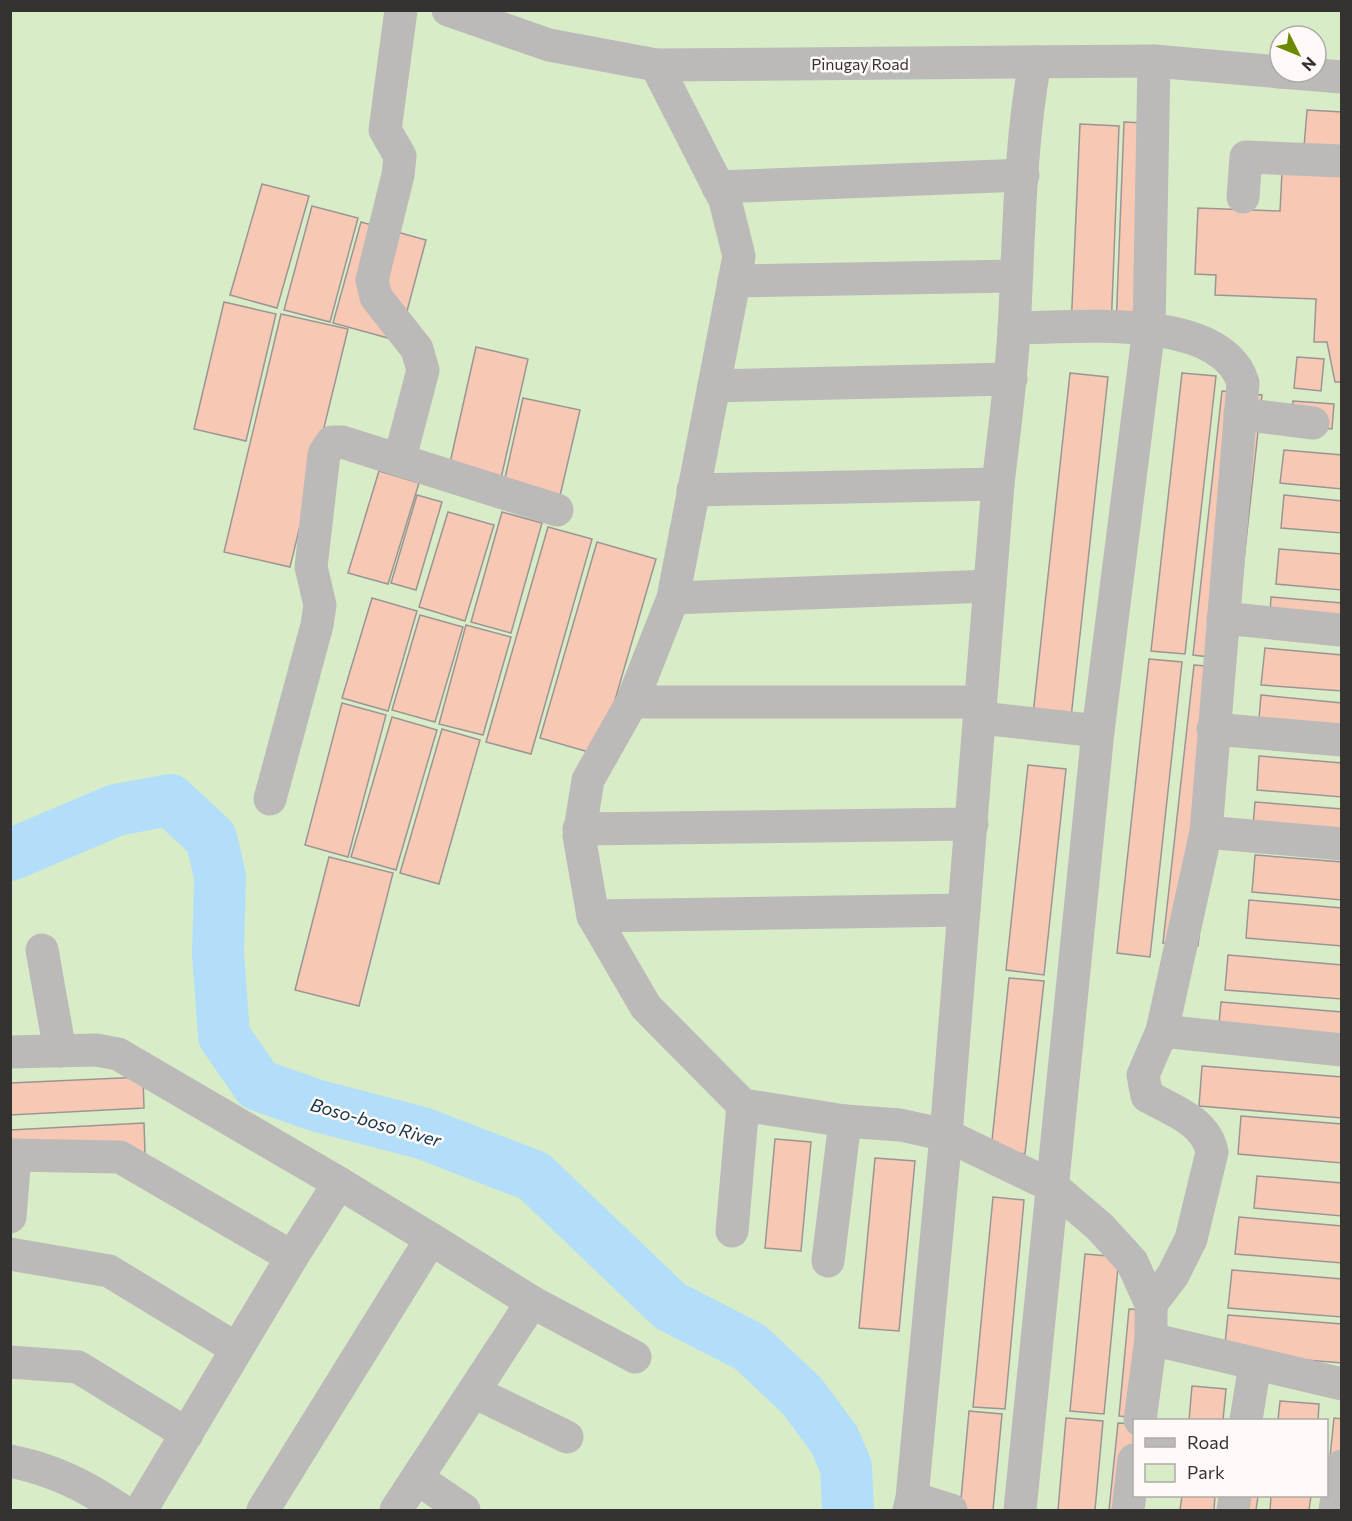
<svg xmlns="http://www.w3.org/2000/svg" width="1352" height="1521" viewBox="0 0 1352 1521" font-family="Commissioner,sans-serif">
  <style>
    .green { fill: #d8ecc8; fill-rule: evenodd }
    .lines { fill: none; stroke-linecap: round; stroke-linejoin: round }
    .river { stroke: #b2defa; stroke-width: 52 }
    .building { fill: #f7c9b4; stroke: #9b9694; stroke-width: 1.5 }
    .minor { stroke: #bcbab9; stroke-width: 33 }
    .labels { text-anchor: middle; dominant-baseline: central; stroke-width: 5; stroke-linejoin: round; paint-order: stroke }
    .street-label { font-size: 16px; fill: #353332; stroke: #fffaf7 }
    .water-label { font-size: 18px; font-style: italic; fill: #123549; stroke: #fffaf7 }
  </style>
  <rect width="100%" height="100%" fill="#fffaf7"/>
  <path class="green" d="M11 11H1341V1510H11ZM1280 36H1316V72H1280ZM1134 1420H1326V1496H1134Z"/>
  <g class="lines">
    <polyline class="river" points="10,855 116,810 170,800 211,838 220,876 218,953 224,1036 258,1085 318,1106 422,1133 534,1176 670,1306 750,1347 802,1396 834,1439 846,1467 848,1510"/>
  </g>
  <g class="building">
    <polygon points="1307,110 1342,112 1342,149 1304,147"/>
    <polygon points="1124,122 1165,124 1156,329 1116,328"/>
    <polygon points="1080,124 1119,126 1111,330 1071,329"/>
    <polygon points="1282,173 1342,176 1342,382 1335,382 1327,342 1314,342 1316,299 1215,295 1216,275 1195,274 1198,208 1280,211"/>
    <polygon points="262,184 309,196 277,308 230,295"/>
    <polygon points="312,206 358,218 330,322 284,310"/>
    <polygon points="361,222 426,240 399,341 333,323"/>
    <polygon points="224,302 276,314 246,441 194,429"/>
    <polygon points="281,314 348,329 290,567 224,552"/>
    <polygon points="476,347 528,359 497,496 445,485"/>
    <polygon points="1297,357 1324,359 1321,391 1294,388"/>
    <polygon points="1070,373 1108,377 1070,727 1032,724"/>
    <polygon points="1182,373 1216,376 1185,654 1151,651"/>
    <polygon points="1222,391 1262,395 1233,660 1193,655"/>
    <polygon points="523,398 580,410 559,500 503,487"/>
    <polygon points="1293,401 1334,404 1332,429 1291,425"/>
    <polygon points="1284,450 1342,455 1342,489 1280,483"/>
    <polygon points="379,471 419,483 388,584 348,573"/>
    <polygon points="417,495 442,502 416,590 391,583"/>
    <polygon points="1284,495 1342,501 1342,533 1281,528"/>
    <polygon points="448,512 494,525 465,621 419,607"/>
    <polygon points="502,512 542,523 511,633 471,622"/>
    <polygon points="548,527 592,539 531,754 486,742"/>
    <polygon points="597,542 656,559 599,755 540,738"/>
    <polygon points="1279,549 1342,554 1342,590 1276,584"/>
    <polygon points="1271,597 1342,603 1342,637 1269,630"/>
    <polygon points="372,598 417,611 388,711 342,698"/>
    <polygon points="420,615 463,627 435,722 392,710"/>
    <polygon points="466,625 511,637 483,735 439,724"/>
    <polygon points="1265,648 1342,655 1342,691 1261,685"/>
    <polygon points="1149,659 1182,662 1150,957 1117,953"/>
    <polygon points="1194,665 1228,668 1198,946 1163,943"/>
    <polygon points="1261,695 1342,703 1342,739 1258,731"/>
    <polygon points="342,703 386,715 348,857 305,845"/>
    <polygon points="392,717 437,730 396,870 351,857"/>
    <polygon points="442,729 480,740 439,884 400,873"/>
    <polygon points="1259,756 1342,763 1342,797 1257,790"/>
    <polygon points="1028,765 1066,769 1044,975 1006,970"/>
    <polygon points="1255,802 1342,809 1342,845 1252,838"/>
    <polygon points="1255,855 1342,862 1342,900 1252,892"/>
    <polygon points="329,857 393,873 359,1006 295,990"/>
    <polygon points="1249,900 1342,908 1342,946 1246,938"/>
    <polygon points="1228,955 1342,965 1342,999 1225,990"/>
    <polygon points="1009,978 1044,981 1025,1154 991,1150"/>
    <polygon points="1221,1002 1342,1012 1342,1045 1218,1035"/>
    <polygon points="1202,1066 1342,1077 1342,1118 1199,1106"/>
    <polygon points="143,1077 144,1108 10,1115 10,1083"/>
    <polygon points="1241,1116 1342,1124 1342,1163 1238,1154"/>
    <polygon points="144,1123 145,1154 10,1161 10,1130"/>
    <polygon points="775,1139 811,1142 801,1251 765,1248"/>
    <polygon points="875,1158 915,1161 899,1331 859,1328"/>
    <polygon points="1257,1176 1342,1183 1342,1216 1254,1208"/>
    <polygon points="993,1197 1024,1200 1005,1409 973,1407"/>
    <polygon points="1239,1217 1342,1226 1342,1263 1235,1254"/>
    <polygon points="1085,1254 1119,1257 1104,1414 1070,1411"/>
    <polygon points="1232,1270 1342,1279 1342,1317 1228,1308"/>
    <polygon points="1129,1309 1161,1311 1150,1419 1119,1416"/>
    <polygon points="1228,1315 1342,1324 1342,1363 1224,1353"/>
    <polygon points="1192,1386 1226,1389 1223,1420 1189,1420"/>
    <polygon points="1280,1401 1319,1404 1318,1420 1278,1420"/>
    <polygon points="969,1411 1002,1414 993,1510 960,1510"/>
    <polygon points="1066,1418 1103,1421 1095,1510 1058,1510"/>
    <polygon points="1334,1418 1342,1419 1342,1510 1326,1496"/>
    <polygon points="1118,1423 1134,1424 1134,1496 1143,1510 1109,1510"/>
    <polygon points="1182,1496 1215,1496 1214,1510 1180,1510"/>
    <polygon points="1225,1496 1258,1496 1256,1510 1224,1510"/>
    <polygon points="1271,1496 1311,1496 1309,1510 1270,1510"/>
  </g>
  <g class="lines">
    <g class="minor">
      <polyline points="448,10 549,45 656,65 1154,61 1280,72"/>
      <polyline points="656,65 725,200 739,256 673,598 632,702 588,780 579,836 593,916 646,1007 743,1105 845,1121 900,1125 946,1135 1052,1186 1100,1227 1132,1262 1151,1304 1151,1339 1140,1420"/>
      <polyline points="1280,72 1342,77"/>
      <polyline points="718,187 1023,175"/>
      <polyline points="1243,197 1246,157 1342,161"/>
      <polyline points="734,281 1015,276"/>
      <path d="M1014 328C1074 328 1221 311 1243 383L1206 832 1162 1031 1143 1075 1147 1096C1172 1110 1206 1121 1212 1152L1191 1239 1173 1275 1151 1304"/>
      <polyline points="714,386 1011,379"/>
      <polyline points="1240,414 1313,423"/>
      <polyline points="400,458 423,370 417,349 376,297 372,280 398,175 400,156 385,130 401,10"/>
      <polyline points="693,490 998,484"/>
      <polyline points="673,598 990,586"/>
      <polyline points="1223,618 1340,630"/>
      <polyline points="632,702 980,702"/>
      <polyline points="981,718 1098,731"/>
      <polyline points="1213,729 1342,740"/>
      <polyline points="270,799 317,625 320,605 311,567 324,454 332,442 342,442 557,510"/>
      <polyline points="579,829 972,824"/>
      <polyline points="1206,832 1342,844"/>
      <polyline points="593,916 964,910"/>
      <polyline points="42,950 60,1051"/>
      <polyline points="1162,1031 1342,1050"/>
      <polyline points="10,1052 96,1050 118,1054 339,1183 292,1257"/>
      <polyline points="10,1155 120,1157 292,1257 141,1510"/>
      <polyline points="10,1217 15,1155"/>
      <polyline points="732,1231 743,1105"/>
      <polyline points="431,1239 532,1302 635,1357"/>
      <polyline points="10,1254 109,1271 237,1349"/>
      <polyline points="828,1261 845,1121"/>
      <polyline points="1151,1339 1342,1384"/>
      <polyline points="10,1362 78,1367 187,1434"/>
      <polyline points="474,1392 567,1437"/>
      <polyline points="1246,1420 1255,1364"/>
      <path d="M10 1461C54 1470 84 1485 121 1510"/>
      <polyline points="418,1479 464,1510"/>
      <polyline points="912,1498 951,1510"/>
      <polyline points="263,1510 431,1239 339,1183"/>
      <polyline points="396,1510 532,1302"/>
      <path d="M909 1510 912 1498 946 1135 998 484C1004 433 1011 381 1014 330 1019 241 1019 150 1035 62"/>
      <polyline points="1020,1510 1098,731 1149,328 1154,61"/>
      <polyline points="1128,1510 1134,1460"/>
      <polyline points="1233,1510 1235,1496"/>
      <polyline points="1335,1510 1342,1466"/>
    </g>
  </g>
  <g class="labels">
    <g class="street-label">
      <text x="860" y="63">Pinugay Road</text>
    </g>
    <g class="water-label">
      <text transform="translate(376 1122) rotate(16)">Boso-boso River</text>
    </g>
  </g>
  <rect width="1352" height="1521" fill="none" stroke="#353332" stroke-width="24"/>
  <rect x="1133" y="1419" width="195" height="78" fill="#fffaf7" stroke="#aeaaa8" stroke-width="1.5"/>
  <rect x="1145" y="1438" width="30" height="9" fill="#bcbab9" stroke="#aeaaa8" stroke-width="1.5"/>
  <text x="1187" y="1449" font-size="18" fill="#353332">Road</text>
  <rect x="1145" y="1464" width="30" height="18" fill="#d8ecc8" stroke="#aeaaa8" stroke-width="1.5"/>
  <text x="1187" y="1479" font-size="18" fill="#353332">Park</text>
  <g transform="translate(1298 54) rotate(133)"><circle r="28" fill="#fffaf7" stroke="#aeaaa8" stroke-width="1.5"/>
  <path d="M0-4.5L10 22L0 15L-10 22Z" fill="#6d8900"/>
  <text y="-9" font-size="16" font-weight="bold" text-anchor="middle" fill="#353332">N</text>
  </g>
</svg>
